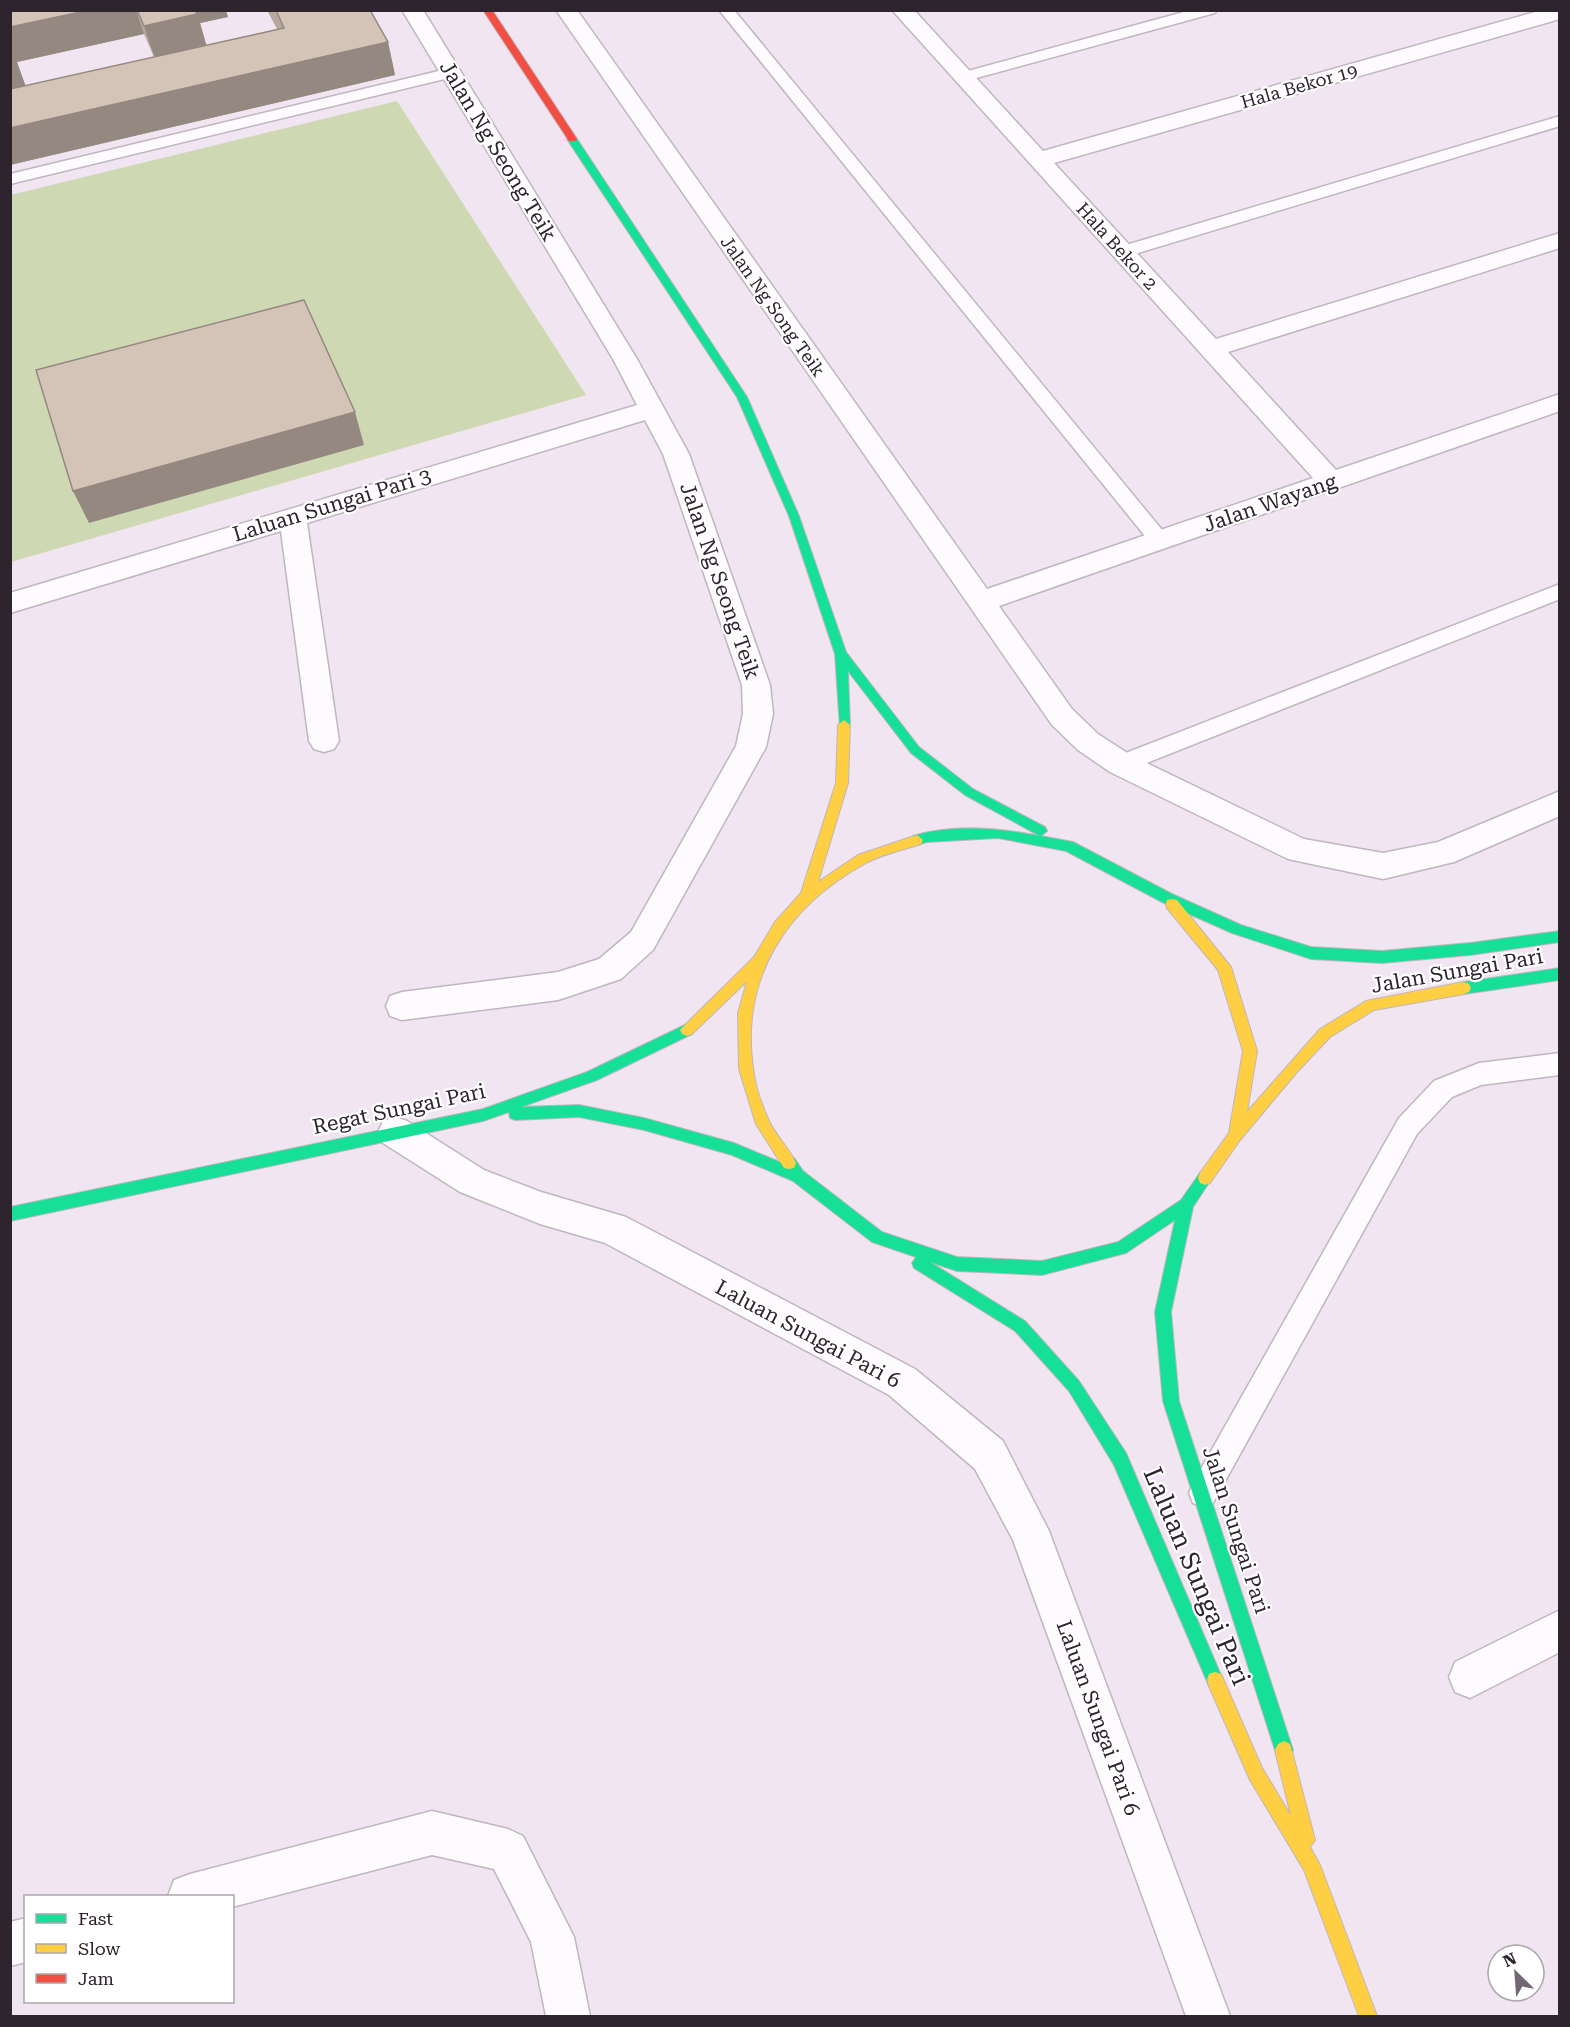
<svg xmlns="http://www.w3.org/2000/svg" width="1570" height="2027" viewBox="0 0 1570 2027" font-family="'Roboto Serif',serif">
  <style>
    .green { fill: #ced9b3 }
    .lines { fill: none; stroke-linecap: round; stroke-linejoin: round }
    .lane-casing { stroke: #c0b6bf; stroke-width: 3 }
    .street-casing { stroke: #c0b6bf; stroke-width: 3 }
    .fast-casing { stroke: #c0b6bf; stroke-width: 2 }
    .slow-casing { stroke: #c0b6bf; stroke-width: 2 }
    .jam-casing { stroke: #c0b6bf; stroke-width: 2 }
    .lane { fill: #fdfbfd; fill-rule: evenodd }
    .street { fill: #fdfbfd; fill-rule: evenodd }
    .fast { fill: #16e098; fill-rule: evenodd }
    .slow { fill: #ffcf43; fill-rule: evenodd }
    .jam { fill: #f24e42; fill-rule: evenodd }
    .wall { fill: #b6a89d; fill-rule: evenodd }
    .shaded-wall { fill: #948880 }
    .building { fill: #d4c3b7; stroke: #948880; stroke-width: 1.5 }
    .labels { text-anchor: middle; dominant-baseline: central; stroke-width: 4.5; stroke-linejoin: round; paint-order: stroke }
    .far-street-label { font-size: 18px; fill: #2d242d; stroke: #fff }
    .street-label { font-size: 21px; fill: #2d242d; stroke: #fff }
    .near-street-label { font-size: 26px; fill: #2d242d; stroke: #fff }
  </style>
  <rect width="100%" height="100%" fill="#f1e5f1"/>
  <polygon class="green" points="397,101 586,395 11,562 10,195"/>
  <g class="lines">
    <g class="lane-casing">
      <g id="lane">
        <polygon points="719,10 734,10 1167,536 1170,541 1167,546 1160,548 1153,546"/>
        <polygon points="1191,10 1217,10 1215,13 969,80 957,80 955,77 957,74"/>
        <polygon points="451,68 457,70 459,73 457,76 10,184 10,174"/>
        <polygon points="1560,116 1560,126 1128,256 1116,256 1113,252 1116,248"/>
        <polygon points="1560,584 1560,599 1129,770 1121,772 1113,770 1110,764 1113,758"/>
        <polygon points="1560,1053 1560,1075 1481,1085 1452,1097 1417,1134 1213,1503 1203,1507 1193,1503 1189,1493 1193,1483 1399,1118 1434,1081 1479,1063"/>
      </g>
    </g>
    <g class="street-casing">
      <g id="street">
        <polygon points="402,10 423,10 637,359 689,454 770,685 773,714 766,747 653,950 621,979 558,1000 402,1020 390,1016 386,1006 390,996 402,992 558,972 599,959 631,932 736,746 743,714 742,685 663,454 645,420 307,523 339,741 334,749 324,752 314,749 309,741 281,531 10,613 10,593 637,405 613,359"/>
        <polygon points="556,10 577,10 987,589 1313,478 892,10 914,10 1043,151 1542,10 1560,10 1560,19 1054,163 1216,339 1560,233 1560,248 1228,352 1336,470 1560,394 1560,411 999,606 1072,709 1098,734 1132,756 1304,839 1383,853 1438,842 1560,791 1560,816 1454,862 1383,879 1288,859 1110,772 1078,750 1052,725"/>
        <polygon points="395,1117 407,1121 484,1170 541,1192 626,1217 915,1369 1003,1441 1049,1531 1230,2016 1186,2016 1013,1540 975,1469 889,1395 605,1243 540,1224 460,1192 383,1143 378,1132 383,1121"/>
        <polygon points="1560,1610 1560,1652 1470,1698 1455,1692 1449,1677 1455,1662"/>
        <polygon points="432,1811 508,1829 523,1836 574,1937 590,2016 546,2016 531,1942 494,1869 432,1855 232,1907 232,1896 168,1896 174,1880 190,1874"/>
        <polygon points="26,1918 26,1962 10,1966 10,1922"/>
      </g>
    </g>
    <g class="fast-casing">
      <g id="fast">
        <path d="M569 137 577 139 747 397 799 516 846 652 919 747 973 789 1045 827 1047 831 1041 836 1073 842 1172 894 1241 925 1311 947 1382 951 1470 943 1560 931V942L1470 955 1382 963 1311 959 1232 933 1162 902 1066 851 998 838 927 842 917 845 913 844 911 840 913 836C951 824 1000 828 1040 836L965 795 911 753 848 671 850 725 848 728H840L835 654 789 516 737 397 567 139Z"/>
        <polygon points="1560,968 1560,980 1464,994 1459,992 1457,988 1459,984 1464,982"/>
        <polygon points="687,1024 692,1026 694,1030 692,1034 597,1080 521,1107 579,1105 644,1118 734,1143 782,1163 784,1158 789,1157 794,1158 803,1171 882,1232 957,1257 1042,1261 1118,1242 1181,1200 1200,1173 1205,1171 1210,1173 1212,1178 1193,1207 1171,1312 1179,1401 1293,1750 1290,1756 1284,1759 1278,1756 1275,1750 1163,1401 1155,1312 1175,1220 1126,1253 1042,1275 957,1271 930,1262 1025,1321 1079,1381 1126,1453 1223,1680 1221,1686 1215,1688 1209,1686 1114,1465 1069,1391 1015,1331 914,1268 912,1263 916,1257 872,1242 793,1181 732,1155 644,1130 579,1117 515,1120 510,1118 509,1112 483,1121 10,1221 10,1207 483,1109 587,1072"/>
      </g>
    </g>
    <g class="slow-casing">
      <g id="slow">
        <path d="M844 720 850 725 848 783 818 882 858 855 917 835 923 840 921 844C903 850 882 854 866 863 787 906 740 977 753 1068 755 1085 762 1106 769 1121 776 1136 789 1148 796 1163L794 1168 789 1169 784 1168 756 1124 739 1069 738 1013 747 981 692 1034 687 1036 682 1034 680 1030 754 957 775 922 801 893 836 783 838 725Z"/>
        <polygon points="1172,899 1177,900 1231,967 1257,1051 1247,1112 1320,1029 1366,1001 1464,982 1469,984 1471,988 1469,992 1464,994 1374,1010 1330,1037 1297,1072 1240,1140 1210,1183 1205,1185 1200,1183 1198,1178 1200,1173 1229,1133 1243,1051 1218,970 1167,908 1166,904 1167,900"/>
        <polygon points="1215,1672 1221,1674 1262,1768 1291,1816 1275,1750 1278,1744 1284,1741 1290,1744 1315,1840 1310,1847 1320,1865 1377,2016 1359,2016 1304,1870 1250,1780 1209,1686 1207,1680 1209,1674"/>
      </g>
    </g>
    <g class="jam-casing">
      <polygon id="jam" points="483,10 492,10 577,139 575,141 569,141"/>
    </g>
    <use href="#lane" class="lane"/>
    <use href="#street" class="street"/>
    <use href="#fast" class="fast"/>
    <use href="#slow" class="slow"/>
    <use href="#jam" class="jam"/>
  </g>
  <path class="wall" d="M10 10H226L228 17 200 23 206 45 277 29 267 10H370L388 42 395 75 10 165ZM144 34 154 57 25 86 17 62Z"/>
  <g class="shaded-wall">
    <polygon points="90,10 136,10 144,34 17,62 26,87 10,91 10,27"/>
    <polygon points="192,10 226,10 228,17 200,23 207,47 155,59 144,26"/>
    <polygon points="388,42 395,75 10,165 10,128"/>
    <polygon points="355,412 364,445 89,523 73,491"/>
  </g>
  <g class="building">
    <polygon points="10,10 90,10 10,27"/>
    <polygon points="137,10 195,10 197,14 144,26"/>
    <polygon points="276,10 370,10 388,42 10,128 10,89 284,28"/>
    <polygon points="304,300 355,412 73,491 36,370"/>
  </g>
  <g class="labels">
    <g class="far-street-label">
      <text transform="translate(1299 86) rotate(-16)">Hala Bekor 19</text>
      <text transform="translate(1117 246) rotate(48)">Hala Bekor 2</text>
      <text transform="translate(773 306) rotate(55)">Jalan Ng Song Teik</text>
    </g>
    <g class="street-label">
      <text transform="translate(498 151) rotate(59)">Jalan Ng Seong Teik</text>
      <text transform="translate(1270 503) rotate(-19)">Jalan Wayang</text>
      <text transform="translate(332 505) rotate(-17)">Laluan Sungai Pari 3</text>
      <text transform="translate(720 581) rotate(71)">Jalan Ng Seong Teik</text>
      <text transform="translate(1457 971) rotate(-10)">Jalan Sungai Pari</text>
      <text transform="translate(399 1109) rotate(-12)">Regat Sungai Pari</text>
      <text transform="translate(808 1334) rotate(28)">Laluan Sungai Pari 6</text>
      <text transform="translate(1236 1530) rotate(72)">Jalan Sungai Pari</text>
      <text transform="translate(1098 1718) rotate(70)">Laluan Sungai Pari 6</text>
    </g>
    <g class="near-street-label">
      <text transform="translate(1197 1576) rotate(67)">Laluan Sungai Pari</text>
    </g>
  </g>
  <rect width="1570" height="2027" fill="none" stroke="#2d242d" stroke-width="24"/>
  <rect x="24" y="1895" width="210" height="108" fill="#ffffff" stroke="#aba7ab" stroke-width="1.5"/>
  <rect x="36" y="1914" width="30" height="9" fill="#16e098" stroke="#aba7ab" stroke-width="1.5"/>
  <text x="78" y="1925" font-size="18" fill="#2d242d">Fast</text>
  <rect x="36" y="1944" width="30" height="9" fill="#ffcf43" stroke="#aba7ab" stroke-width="1.5"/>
  <text x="78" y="1955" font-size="18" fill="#2d242d">Slow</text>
  <rect x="36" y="1974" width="30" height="9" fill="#f24e42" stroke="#aba7ab" stroke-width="1.5"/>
  <text x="78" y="1985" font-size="18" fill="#2d242d">Jam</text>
  <g transform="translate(1516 1973) rotate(335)"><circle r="28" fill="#ffffff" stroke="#aba7ab" stroke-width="1.5"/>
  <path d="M0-4.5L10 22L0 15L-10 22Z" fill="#726872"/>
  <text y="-9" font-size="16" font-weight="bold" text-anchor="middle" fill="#2d242d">N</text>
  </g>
</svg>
